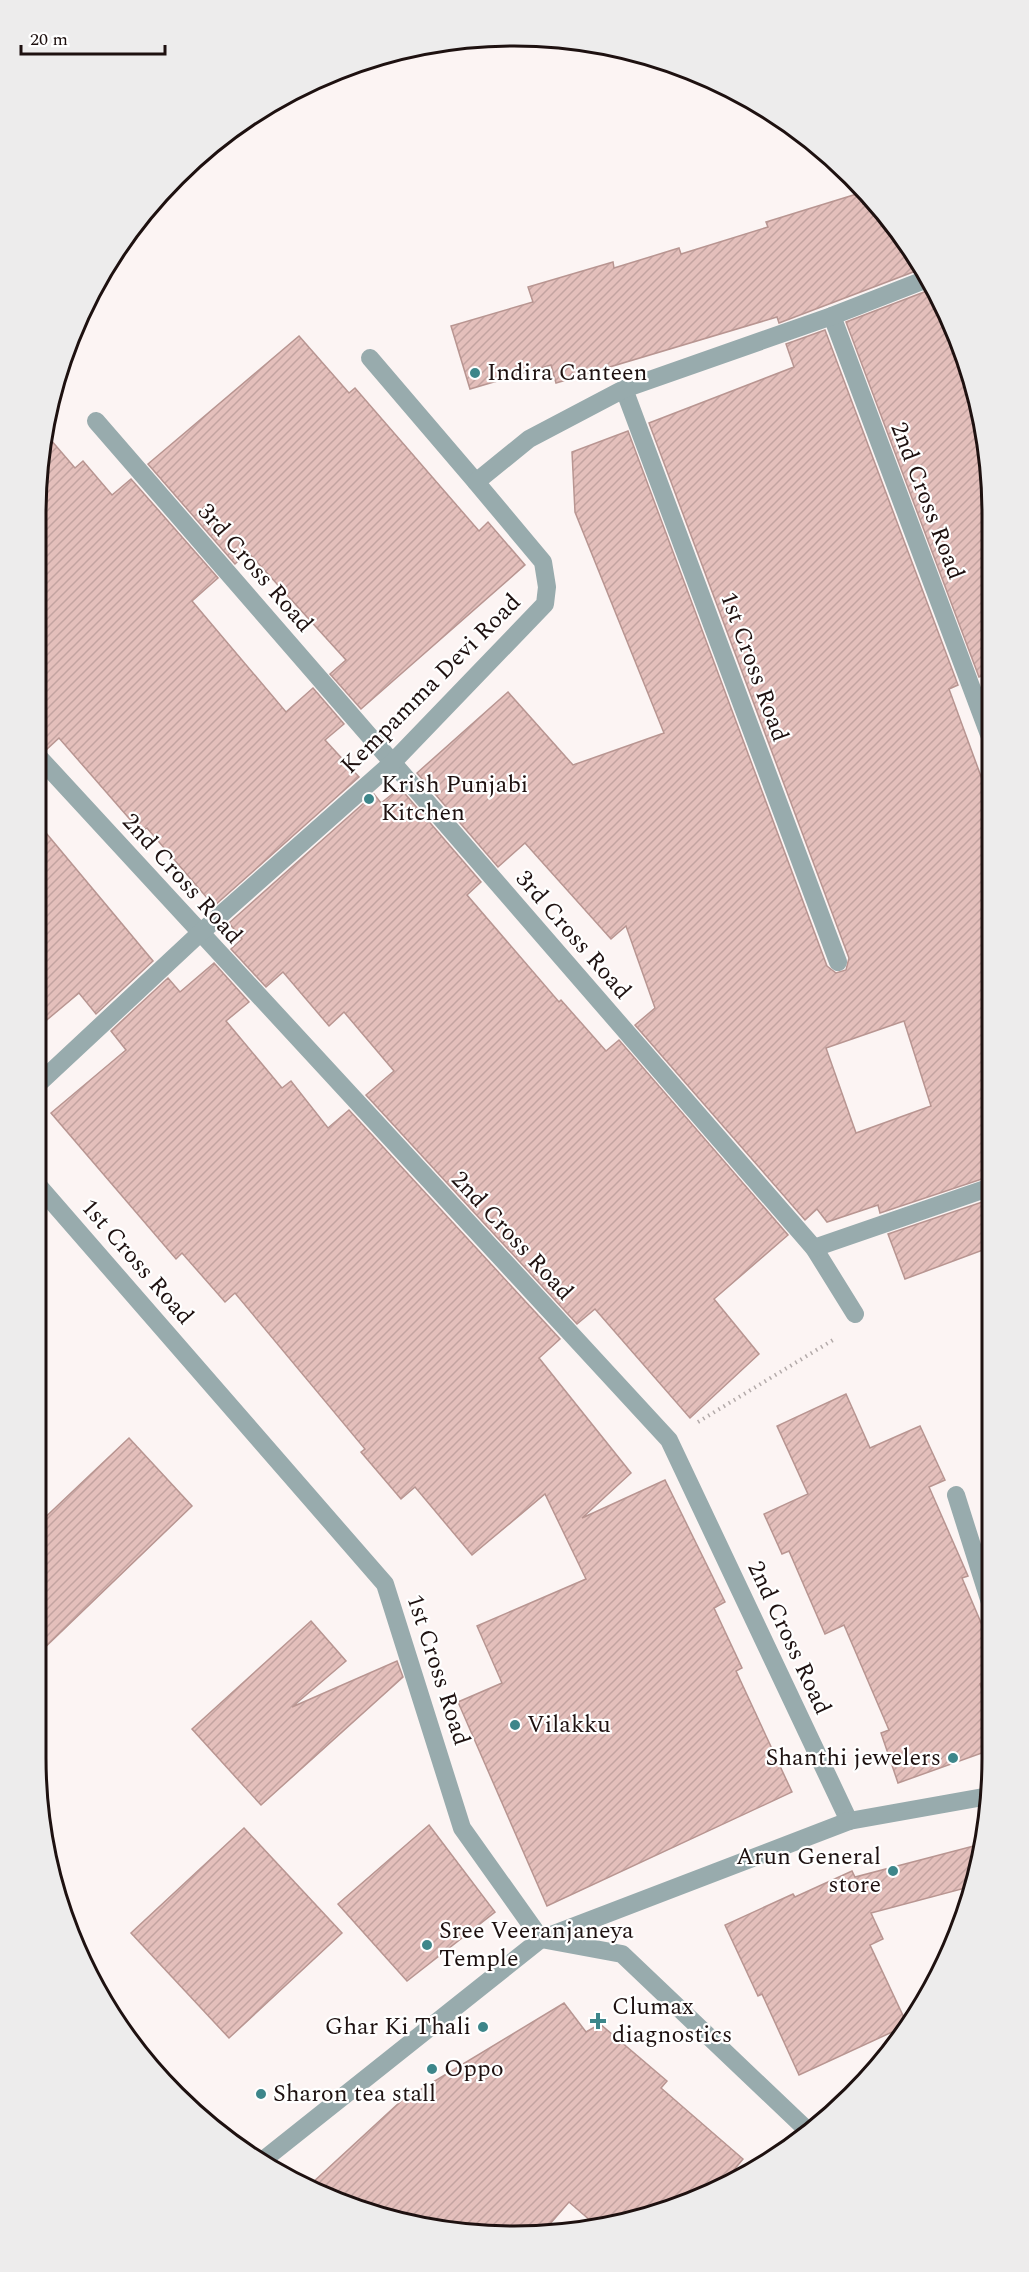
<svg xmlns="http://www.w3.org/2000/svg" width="1029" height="2272" viewBox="0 0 1029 2272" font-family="Spectral,serif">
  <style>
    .building { fill: url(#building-hatch); stroke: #b89591; stroke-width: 1.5; fill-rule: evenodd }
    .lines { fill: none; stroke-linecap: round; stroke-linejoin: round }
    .path { stroke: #b3aaa9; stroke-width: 4; stroke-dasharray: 1.5 4.5; stroke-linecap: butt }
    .minor { stroke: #98abad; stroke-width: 18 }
    .tertiary { stroke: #98abad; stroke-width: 18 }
    .poi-dot { fill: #3d868a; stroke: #fff; stroke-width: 2 }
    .labels { text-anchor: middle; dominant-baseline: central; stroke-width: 4.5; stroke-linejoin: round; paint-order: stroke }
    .poi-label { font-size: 24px; fill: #1e1110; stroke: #fff; text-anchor: start }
    .street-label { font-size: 24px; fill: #1e1110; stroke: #fff }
    .rim { fill: none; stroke: #1e1110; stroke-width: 3 }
  </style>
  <defs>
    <pattern id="building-hatch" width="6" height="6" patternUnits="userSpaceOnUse" patternTransform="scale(1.5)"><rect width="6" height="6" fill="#e4bfbb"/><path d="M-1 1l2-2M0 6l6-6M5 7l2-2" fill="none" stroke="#c3a3a0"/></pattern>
  </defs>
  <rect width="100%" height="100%" fill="#fcf4f3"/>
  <g class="building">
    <polygon points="860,193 863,204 871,201 894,223 921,269 779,323 777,317 556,383 551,365 470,389 451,326 533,302 528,287 613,262 614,268 679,248 681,254 768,227 766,222"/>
    <polygon points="932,289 956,331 989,452 990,673 979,677 846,322"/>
    <path d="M825 330 958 685 949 689 990 801 991 1176 880 1213 878 1205 827 1222 817 1209 805 1220 635 1025 655 1008 626 926 611 939 525 843 498 867 417 773 508 692 573 765 664 733 575 512 572 452 628 431 827 966 836 973 846 970 849 958 649 423 794 367 786 344ZM904 1021 931 1106 856 1133 826 1048Z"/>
    <polygon points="299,336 349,393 355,388 479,531 488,522 525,565 361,709 330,674 346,660 248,552 235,564 148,464"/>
    <polygon points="44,432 75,468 83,461 112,495 131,479 218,578 192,601 286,712 313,688 344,724 325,740 359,777 214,906 147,828 141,832 59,738 47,749 36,743 36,514"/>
    <polygon points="400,788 481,882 467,895 559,1002 561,1000 606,1051 619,1040 788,1235 714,1299 759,1354 690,1418 595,1309 577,1324 366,1095 394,1071 344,1012 329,1026 283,972 266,987 231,949 242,939 229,923 374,794 381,803"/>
    <polygon points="36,821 153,961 96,1014 79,993 36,1029"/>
    <polygon points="214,963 249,1002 226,1021 282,1088 291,1081 328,1128 349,1110 560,1339 539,1358 631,1473 582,1518 665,1480 725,1602 714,1608 742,1668 736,1671 792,1792 547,1906 458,1702 502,1683 477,1626 586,1579 545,1494 472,1555 415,1487 401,1499 361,1452 365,1449 235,1293 225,1302 182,1253 176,1259 51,1113 126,1050 111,1031 168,978 180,992"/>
    <polygon points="991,1199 991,1247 905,1279 888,1234"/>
    <polygon points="846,1394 870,1448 920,1426 945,1480 929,1487 968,1576 962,1578 993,1651 993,1678 980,1684 993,1721 993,1749 898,1783 881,1733 889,1730 844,1625 825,1634 789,1551 782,1554 764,1514 808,1494 777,1426"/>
    <polygon points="129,1438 192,1506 36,1656 36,1526"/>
    <polygon points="311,1621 346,1661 292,1707 397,1661 403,1677 261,1805 192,1729"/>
    <polygon points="429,1825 495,1912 407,1981 338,1904"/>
    <polygon points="244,1828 342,1933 229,2038 131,1933"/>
    <polygon points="985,1843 973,1886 871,1913 883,1939 870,1945 906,2022 903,2027 799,2075 762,1994 758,1996 725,1925 793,1894 795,1897 852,1871 855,1877"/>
    <polygon points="564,2003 586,2032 600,2024 667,2081 661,2088 743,2159 722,2184 608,2227 599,2228 569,2202 542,2233 514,2236 421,2227 310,2185 412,2091 415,2093"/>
  </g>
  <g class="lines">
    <polyline class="path" points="698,1422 833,1340"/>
    <g class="minor">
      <polyline points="832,316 990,737"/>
      <polyline points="370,358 476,482"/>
      <polyline points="624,389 838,962"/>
      <polyline points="96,421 814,1248 855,1314"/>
      <polyline points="36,754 669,1440 849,1821"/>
      <polyline points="36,1086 199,934 392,763 545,604 547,587 543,562 476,482 529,439 624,389 832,316 927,279"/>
      <polyline points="36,1183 385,1584 462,1828 541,1939 622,1954 806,2129"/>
      <polyline points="814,1248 991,1187"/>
      <polyline points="956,1495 993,1612"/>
    </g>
    <polyline class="tertiary" points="262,2161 541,1939 849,1821 989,1796"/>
  </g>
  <g class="poi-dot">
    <circle cx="475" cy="373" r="6"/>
    <circle cx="369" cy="799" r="6"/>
    <circle cx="515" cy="1725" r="6"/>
    <circle cx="953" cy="1758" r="6"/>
    <circle cx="893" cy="1871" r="6"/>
    <circle cx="427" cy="1945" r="6"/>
    <path d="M595 2012h6v6h6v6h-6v6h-6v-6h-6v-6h6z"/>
    <circle cx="483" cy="2027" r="6"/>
    <circle cx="432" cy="2069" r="6"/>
    <circle cx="261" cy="2094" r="6"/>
  </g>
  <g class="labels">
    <g class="poi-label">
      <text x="487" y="373">Indira Canteen</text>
      <text x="381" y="785">Krish Punjabi<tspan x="381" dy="28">Kitchen</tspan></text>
      <text x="527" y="1725">Vilakku</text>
      <text x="941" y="1758" text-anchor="end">Shanthi jewelers</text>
      <text x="881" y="1857" text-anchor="end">Arun General<tspan x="881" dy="28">store</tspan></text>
      <text x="439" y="1931">Sree Veeranjaneya<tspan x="439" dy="28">Temple</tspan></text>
      <text x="612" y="2007">Clumax<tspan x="612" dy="28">diagnostics</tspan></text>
      <text x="471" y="2027" text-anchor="end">Ghar Ki Thali</text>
      <text x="444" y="2069">Oppo</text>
      <text x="273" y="2094">Sharon tea stall</text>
    </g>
    <g class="street-label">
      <text transform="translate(927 501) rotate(69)">2nd Cross Road</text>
      <text transform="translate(255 568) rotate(49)">3rd Cross Road</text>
      <text transform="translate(754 667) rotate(70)">1st Cross Road</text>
      <text transform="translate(431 684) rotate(-45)">Kempamma Devi Road</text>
      <text transform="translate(182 879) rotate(48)">2nd Cross Road</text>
      <text transform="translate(573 935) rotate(49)">3rd Cross Road</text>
      <text transform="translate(512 1236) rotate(47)">2nd Cross Road</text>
      <text transform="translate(137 1262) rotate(49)">1st Cross Road</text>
      <text transform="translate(789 1638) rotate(65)">2nd Cross Road</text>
      <text transform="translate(438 1670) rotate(72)">1st Cross Road</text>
    </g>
  </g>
  <path d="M0 0H1029V2272H0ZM514 46H514A468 468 0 0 1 982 514V1758A468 468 0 0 1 514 2226H514A468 468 0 0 1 46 1758V514A468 468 0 0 1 514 46Z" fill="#edecec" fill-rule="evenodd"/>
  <path class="rim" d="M514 46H514A468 468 0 0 1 982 514V1758A468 468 0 0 1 514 2226H514A468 468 0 0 1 46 1758V514A468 468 0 0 1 514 46Z"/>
  <path d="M21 45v9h144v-9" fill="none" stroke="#1e1110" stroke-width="3"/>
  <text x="30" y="45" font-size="18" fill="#1e1110" stroke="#ffffff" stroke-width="4.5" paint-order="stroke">20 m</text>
</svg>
